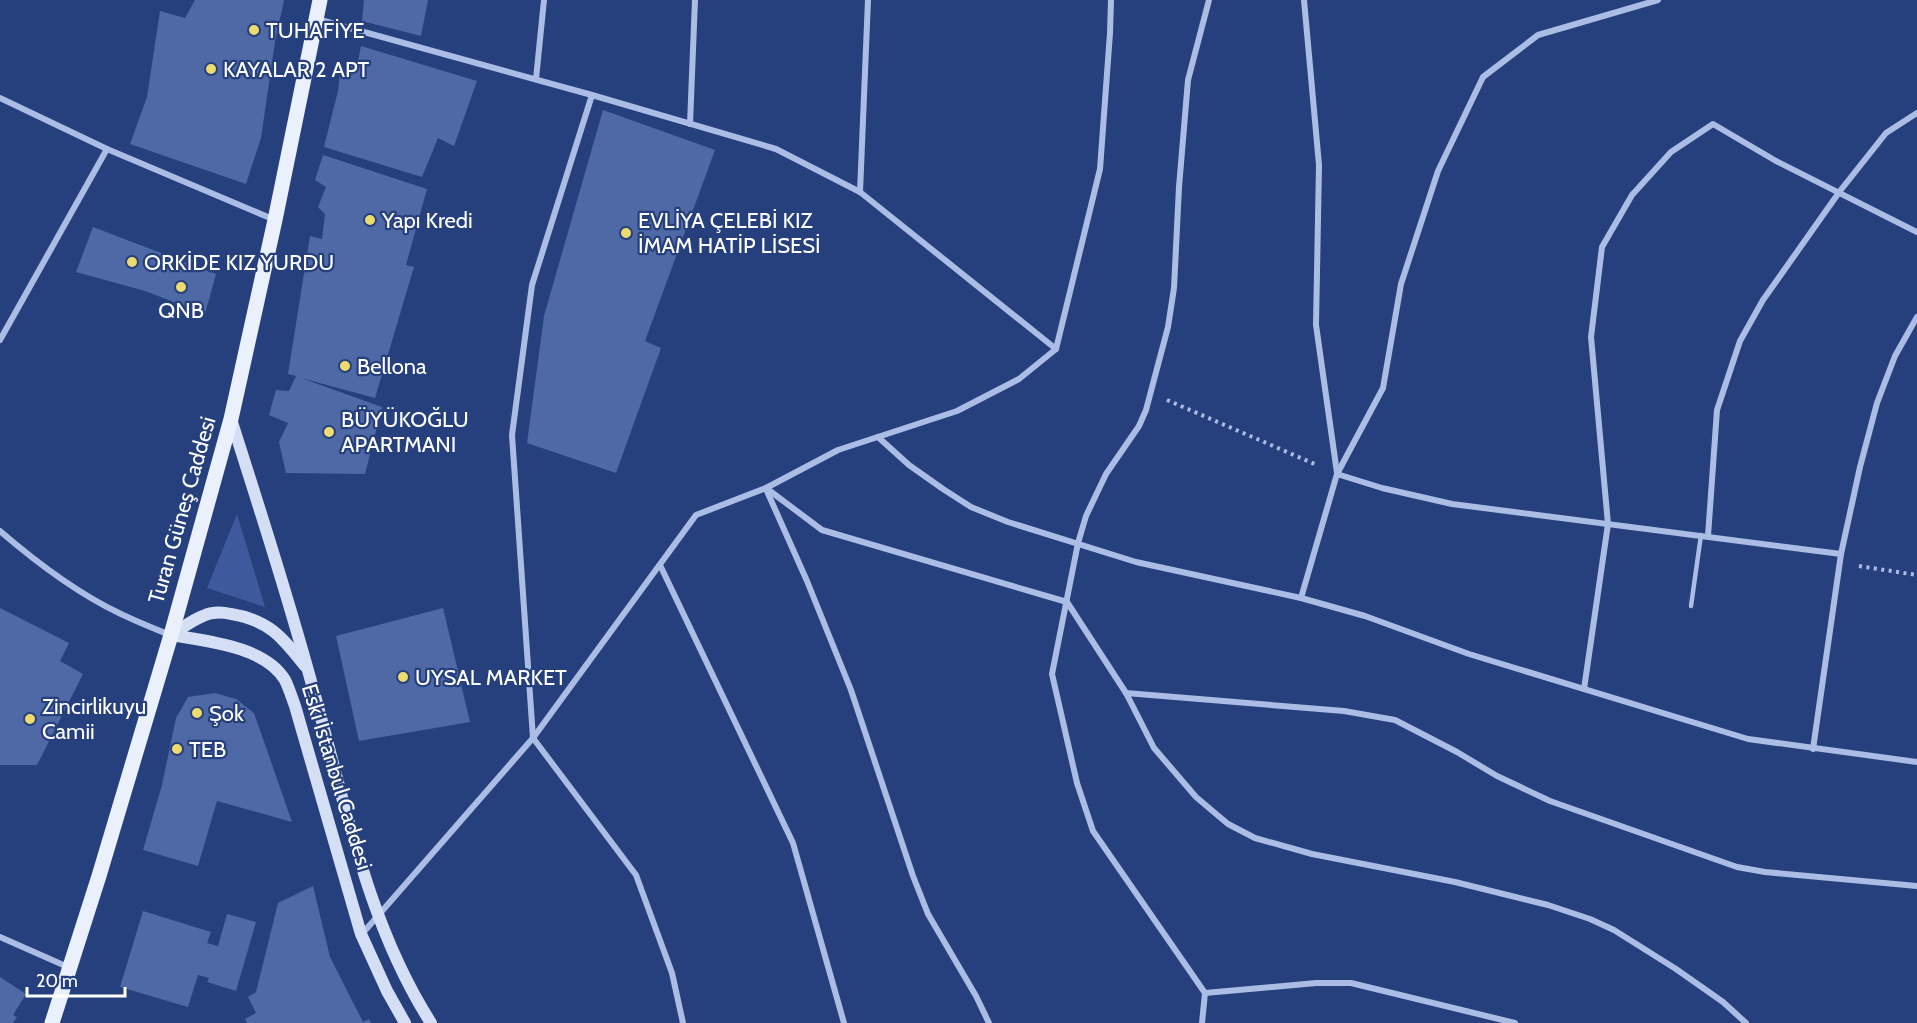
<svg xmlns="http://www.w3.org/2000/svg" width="1917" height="1023" viewBox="0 0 1917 1023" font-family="Cabin,sans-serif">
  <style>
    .green { fill: #3e5a9c }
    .building { fill: #4e69a5 }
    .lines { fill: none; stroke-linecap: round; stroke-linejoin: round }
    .path { stroke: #abbde5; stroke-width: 4; stroke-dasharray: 3 4.5; stroke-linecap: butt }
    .service { stroke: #abbde5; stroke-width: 4.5 }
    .minor { stroke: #abbde5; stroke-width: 6 }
    .secondary { stroke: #d4def5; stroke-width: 12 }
    .primary { stroke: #ebf0fd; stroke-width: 15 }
    .poi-dot { fill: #eddb70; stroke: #26407d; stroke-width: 2 }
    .labels { text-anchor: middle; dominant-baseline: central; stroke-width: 4.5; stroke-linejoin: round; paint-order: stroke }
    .poi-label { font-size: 22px; fill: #fff; stroke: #26407d; text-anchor: start }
    .street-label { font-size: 22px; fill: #fff; stroke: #26407d }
  </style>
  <rect width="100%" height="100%" fill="#26407d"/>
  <polygon class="green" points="237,514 265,607 207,588"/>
  <g class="building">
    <polygon points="195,0 284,0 275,42 261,138 246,184 130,144 147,97 160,11 185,18"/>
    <polygon points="364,0 428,0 421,36 362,21"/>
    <polygon points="361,46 477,81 454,146 438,138 422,177 324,147 338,91 340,74 358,61"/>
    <polygon points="603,110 715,150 645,341 661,348 616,473 527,443 544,316"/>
    <polygon points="323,155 427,189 406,265 414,267 375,398 301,378 382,407 365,474 286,473 279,442 288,423 269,415 276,390 289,391 296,376 288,374 310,236 322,239 325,214 318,207 326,187 315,180"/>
    <polygon points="93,227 216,274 205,314 145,291 76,272"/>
    <polygon points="0,608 69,643 60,661 83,674 37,765 0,765"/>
    <polygon points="443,608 470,722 359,741 336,636"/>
    <polygon points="215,693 236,699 254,713 292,822 217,801 198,866 143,850 162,785 176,718 188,697"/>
    <polygon points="313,886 330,957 363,1022 369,1019 371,1023 247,1023 245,1019 256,1013 248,997 256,992 278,903"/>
    <polygon points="143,911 211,932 207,943 218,946 227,914 256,922 236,991 207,982 209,978 198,975 188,1007 120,987"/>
    <polygon points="0,977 26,994 13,1015 17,1017 13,1023 0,1023"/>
  </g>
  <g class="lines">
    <g class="path">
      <polyline points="1167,400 1317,465"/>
      <polyline points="1859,566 1917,575"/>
    </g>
    <polyline class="service" points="1691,606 1701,535"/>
    <g class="minor">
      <polyline points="1304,0 1319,165 1316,325 1337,473"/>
      <polyline points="317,19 592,95 776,149 860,192 1056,349"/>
      <polyline points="536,79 544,0"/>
      <polyline points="592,95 532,285 512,435 533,738 636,875 672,973 683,1023"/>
      <polyline points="0,98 107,149 275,220"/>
      <polyline points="690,124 695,0"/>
      <polyline points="860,192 868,0"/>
      <polyline points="0,340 107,149"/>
      <polyline points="878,437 909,465 943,489 971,507 1008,522 1136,562 1301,598 1365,616 1469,654 1748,739 1917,762"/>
      <polyline points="1337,474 1382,488 1452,504 1841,554"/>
      <polyline points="766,488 822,530 1067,602 1126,693 1154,748 1196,797 1228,824 1255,838 1312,854 1455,882 1548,905 1590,919 1614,930 1676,969 1723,1002 1746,1023"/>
      <polyline points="766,489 807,581 851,690 913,876 928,914 976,996 989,1023"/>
      <path d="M0 531C36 562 75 592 119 613 135 621 153 628 170 635"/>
      <polyline points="1708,536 1717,410 1740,341 1763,300 1840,191 1886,133 1917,113"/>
      <polyline points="660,565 793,843 844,1023"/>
      <polyline points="1301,598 1337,474 1383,388 1401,284 1438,171 1483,77 1538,35 1658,0"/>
      <polyline points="1584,689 1608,524 1591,337 1602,247 1632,195 1671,152 1713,124 1776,161 1917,232"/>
      <polyline points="1126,693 1344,711 1395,720 1457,752 1497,776 1550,801 1737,867 1765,872 1917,886"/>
      <polyline points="1813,749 1841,554 1860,467 1877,403 1895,356 1917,317"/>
      <polyline points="362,934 533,738 696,515 766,488 838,450 957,411 1019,379 1056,349 1100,169 1110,33 1111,0"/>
      <polyline points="0,937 68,967"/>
      <polyline points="1205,993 1093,831 1077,783 1052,674 1078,543 1086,516 1106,474 1139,426 1146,410 1168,327 1174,288 1179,187 1188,80 1209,0"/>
      <polyline points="1202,1023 1205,993 1316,983 1351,983 1515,1023"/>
    </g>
    <g class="secondary">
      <path d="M231 419C261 513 291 607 317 703 347 812 369 926 431 1023"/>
      <path d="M171 635C205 641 265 646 285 680 289 688 292 698 295 706L361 934 387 991 405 1023"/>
      <path d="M171 635C181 629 192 620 203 616 211 612 222 612 231 614 269 620 282 637 305 666"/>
    </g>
    <polyline class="primary" points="52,1023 99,876 171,635 231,419 275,220 320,0"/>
  </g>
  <g class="poi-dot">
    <circle cx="254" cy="30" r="6"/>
    <circle cx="211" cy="69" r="6"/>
    <circle cx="370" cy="220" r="6"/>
    <circle cx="626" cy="233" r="6"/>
    <circle cx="132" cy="262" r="6"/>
    <circle cx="181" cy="287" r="6"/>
    <circle cx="345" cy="366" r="6"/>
    <circle cx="329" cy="432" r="6"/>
    <circle cx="403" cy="677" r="6"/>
    <circle cx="197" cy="713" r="6"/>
    <circle cx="30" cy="719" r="6"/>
    <circle cx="177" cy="749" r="6"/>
  </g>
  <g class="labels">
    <g class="poi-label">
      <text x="266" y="30">TUHAFİYE</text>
      <text x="223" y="69">KAYALAR 2 APT</text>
      <text x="382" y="220">Yapı Kredi</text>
      <text x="638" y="220">EVLİYA ÇELEBİ KIZ<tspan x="638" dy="25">İMAM HATİP LİSESİ</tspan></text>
      <text x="144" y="262">ORKİDE KIZ YURDU</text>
      <text x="181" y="310" text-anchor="middle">QNB</text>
      <text x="357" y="366">Bellona</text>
      <text x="341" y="419">BÜYÜKOĞLU<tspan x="341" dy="25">APARTMANI</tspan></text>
      <text x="415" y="677">UYSAL MARKET</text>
      <text x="42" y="706">Zincirlikuyu<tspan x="42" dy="25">Camii</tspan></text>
      <text x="209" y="713">Şok</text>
      <text x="189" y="749">TEB</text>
    </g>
    <g class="street-label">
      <text transform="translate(182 510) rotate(-74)">Turan Güneş Caddesi</text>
      <text transform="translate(337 777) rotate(73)">Eski İstanbul Caddesi</text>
    </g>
  </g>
  <path d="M27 987v9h98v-9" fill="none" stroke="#ffffff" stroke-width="3"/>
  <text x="36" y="987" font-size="18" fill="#ffffff" stroke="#26407d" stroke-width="4.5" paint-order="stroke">20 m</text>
</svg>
